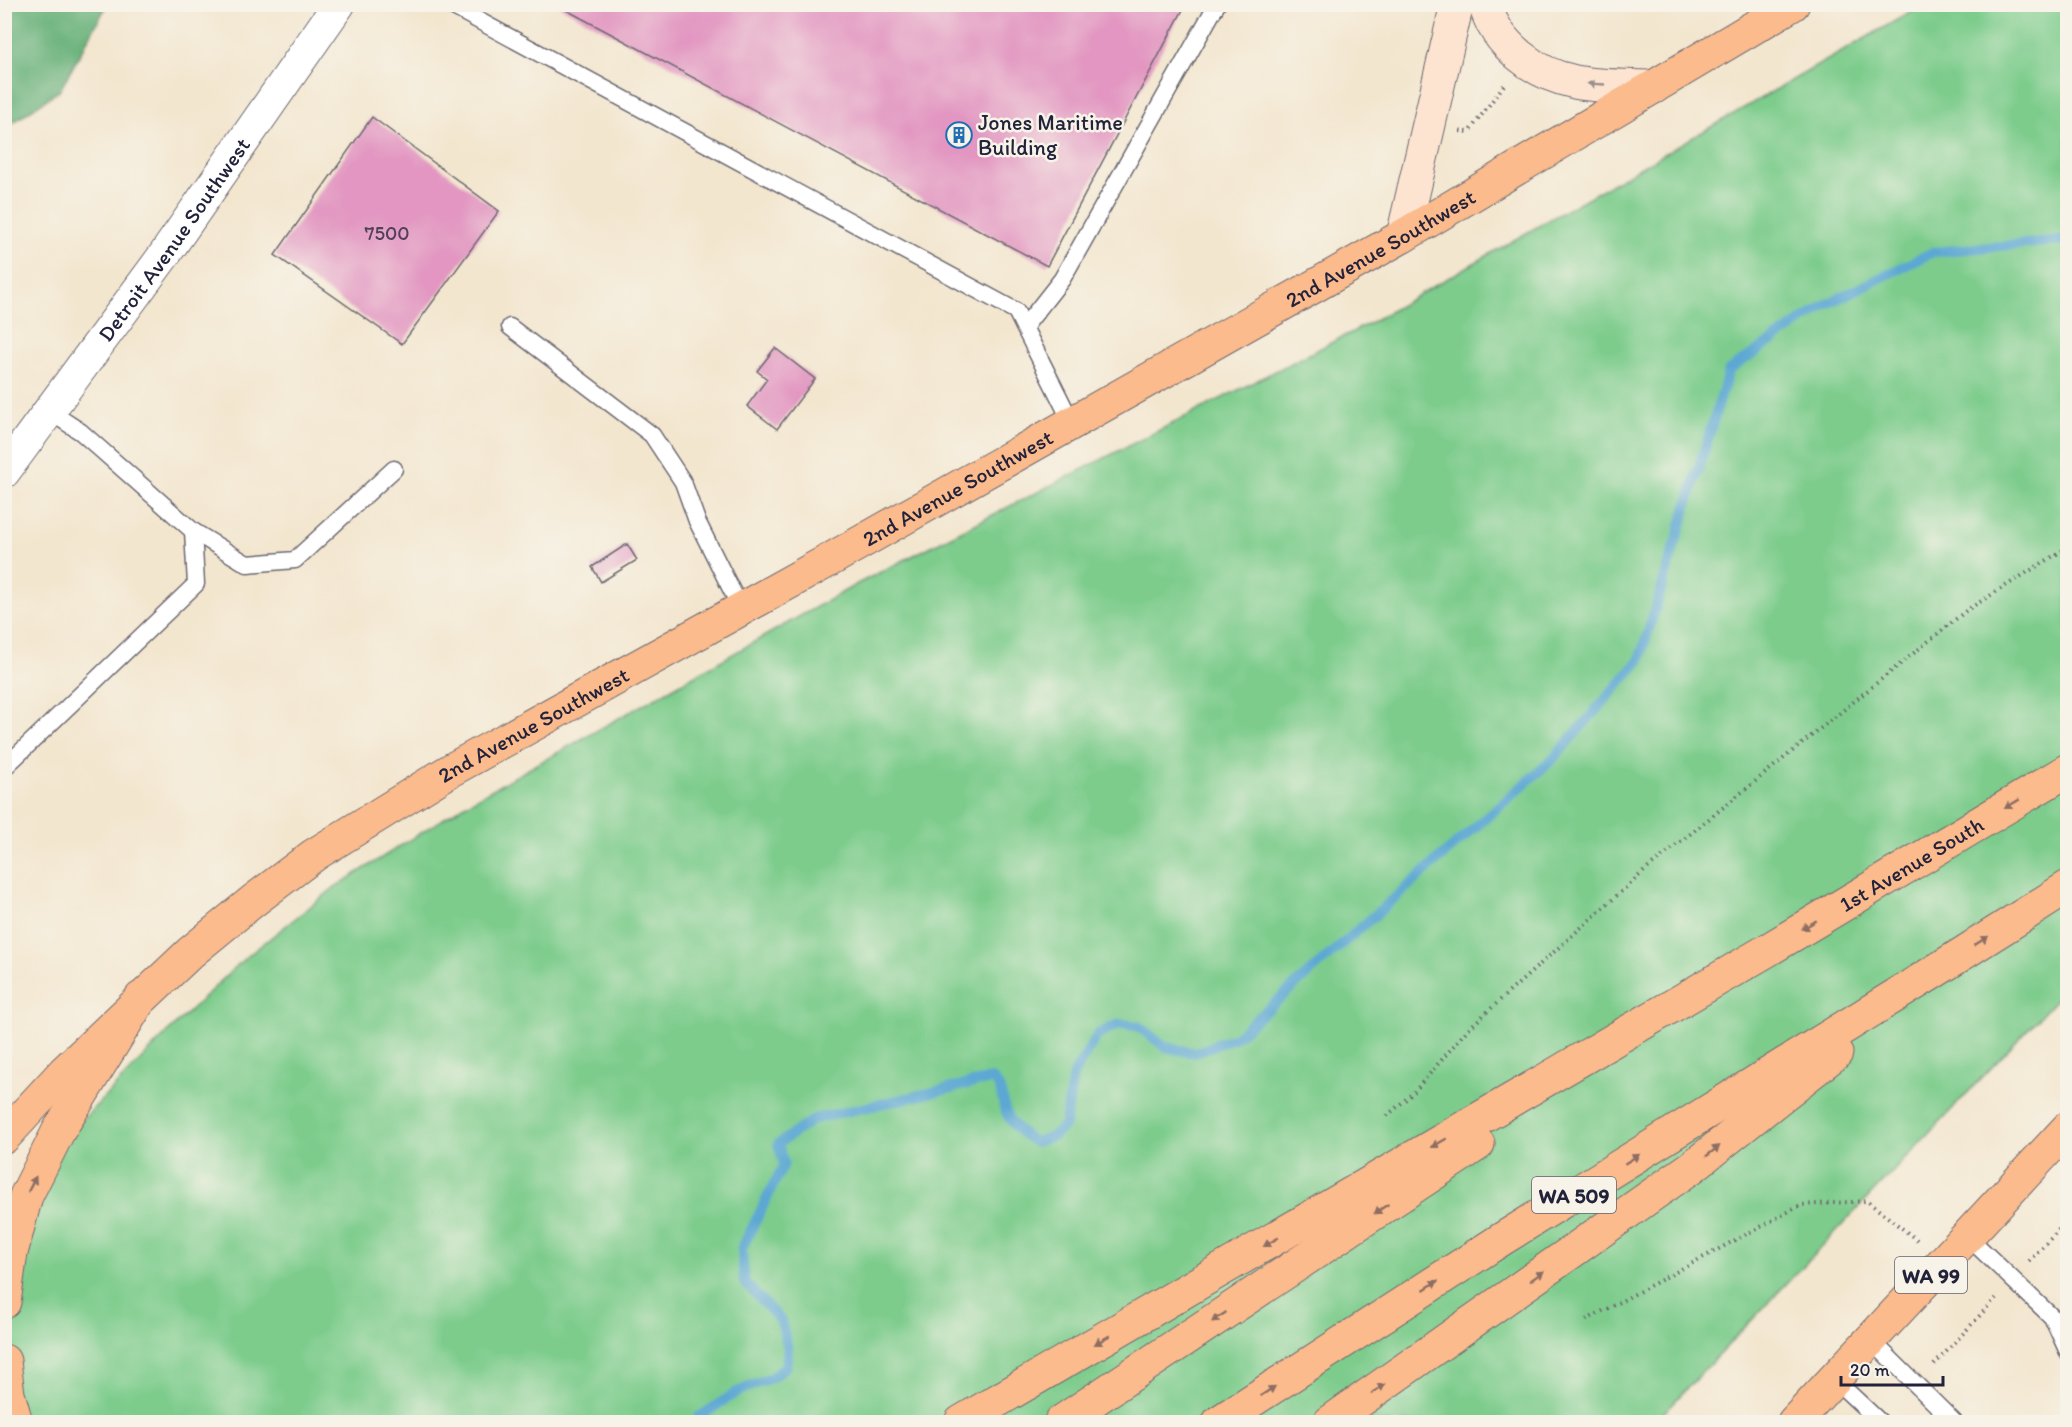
<svg xmlns="http://www.w3.org/2000/svg" width="2072" height="1427" viewBox="0 0 2072 1427" font-family="Itim,sans-serif">
  <style>
    .green { fill: #7dcc8c; stroke: #507764; stroke-width: 1.5 }
    .forest { fill: #66b078; stroke: #44695a; stroke-width: 1.5 }
    .lines { fill: none; stroke-linecap: round; stroke-linejoin: round }
    .stream { stroke: #5ba7d3; stroke-width: 10 }
    .building { fill: #e296c1 }
    .lane-casing { stroke: #6b676f; stroke-width: 19 }
    .street-casing { stroke: #6b676f; stroke-width: 34 }
    .secondary-casing { stroke: #6b676f; stroke-width: 35 }
    .primary-casing { stroke: #6b676f; stroke-width: 35 }
    .highway-casing { stroke: #6b676f; stroke-width: 35 }
    .path { stroke: #6b676f; stroke-width: 4; stroke-dasharray: 1.5 4.5; stroke-linecap: butt }
    .lane { stroke: #fff; stroke-width: 16 }
    .street { stroke: #fff; stroke-width: 32 }
    .secondary { stroke: #fde4d1; stroke-width: 33 }
    .primary { stroke: #fbbb8c; stroke-width: 33 }
    .highway { stroke: #fbbb8c; stroke-width: 33 }
    .oneway { fill: #9a8d8e }
    .oneway2 { fill: #8e6e64 }
    .labels { text-anchor: middle; dominant-baseline: central; stroke-width: 5; stroke-linejoin: round; paint-order: stroke }
    .number-label { font-size: 20px; fill: #523f5c }
    .shield { fill: #f7f3e8; stroke: #62616f; stroke-width: 1.5 }
    .shield-label { font-size: 21px; font-weight: bold; fill: #22223b }
    .poi-label { font-size: 22px; fill: #22223b; stroke: #f7f3e8; text-anchor: start }
    .street-label { font-size: 22px; fill: #22223b; stroke: #f7f3e8 }
  </style>
  <rect width="100%" height="100%" fill="#f7f3e8"/>
  <filter id="ink" filterUnits="userSpaceOnUse"><feTurbulence type="fractalNoise" baseFrequency=".0167" numOctaves="2"/><feDisplacementMap in="SourceGraphic" scale="12" xChannelSelector="R" yChannelSelector="G"/><feConvolveMatrix kernelMatrix="1 2 1 2 8 2 1 2 1" color-interpolation-filters="sRGB"/></filter>
  <filter id="wash" filterUnits="userSpaceOnUse"><feTurbulence type="fractalNoise" baseFrequency=".008" numOctaves="4" result="noise"/><feDisplacementMap in="SourceGraphic" scale="24" xChannelSelector="R" yChannelSelector="G"/><feGaussianBlur stdDeviation="1.35" result="paint"/><feColorMatrix in="noise" values="0 0 0 0 0 0 0 0 0 0 0 0 0 0 0 0 0 1.4 0 .05"/><feComposite in="paint" operator="in"/></filter>
  <g filter="url(#wash)">
    <rect width="100%" height="100%" fill="#f3e6cf"/>
    <polygon class="green" points="1923,5 2067,5 2067,988 1655,1422 5,1422 5,1199 174,1026 245,958 335,887 470,802 859,583 1368,324"/>
    <polygon class="forest" points="5,4 107,5 60,90 5,128"/>
    <g class="lines">
      <path class="stream" d="M695 1422 699 1417 737 1392 773 1377 786 1366 788 1349 781 1321 744 1282 742 1248 784 1164 778 1144 814 1119 991 1079C1004 1086 1000 1100 1006 1112 1012 1126 1023 1135 1035 1142L1053 1136 1065 1125 1073 1075 1098 1034 1119 1024 1138 1026 1165 1047 1195 1053 1236 1037 1553 759 1639 661 1729 370 1825 305 1933 252 2068 240"/>
    </g>
    <g id="blocks">
      <g class="building">
        <polygon points="555,4 1186,4 1047,266"/>
        <polygon points="372,117 499,211 402,344 275,255"/>
        <polygon points="775,348 815,379 777,429 747,406 767,379 757,371"/>
        <polygon points="627,544 637,560 601,582 592,567"/>
      </g>
    </g>
  </g>
  <g filter="url(#ink)">
    <use href="#blocks" fill-opacity="0" stroke="#6b676f" stroke-width="1.5"/>
    <g class="lines">
      <g class="lane-casing">
        <g id="lane">
          <polyline points="448,4 1016,311 1072,423"/>
          <polyline points="1025,326 1062,279 1217,4"/>
          <polyline points="510,327 652,435 683,482 697,521 741,609"/>
          <polyline points="193,531 247,564 295,560 394,469"/>
          <polyline points="4,768 196,584 193,531 81,432 49,411"/>
          <polyline points="1967,1236 2052,1317 2068,1352"/>
          <polyline points="1871,1340 1954,1422"/>
          <polyline points="1834,1379 1880,1422"/>
        </g>
      </g>
      <g class="street-casing">
        <g id="street">
          <path id="s1" d="M4 472 165 254 339 4"/>
        </g>
      </g>
      <g class="secondary-casing">
        <g id="secondary">
          <path d="M1485 4C1496 45 1535 74 1575 82 1599 87 1630 86 1654 87"/>
          <polyline points="1403,236 1457,4"/>
        </g>
      </g>
      <g class="primary-casing">
        <g id="primary">
          <path id="s2" d="M4 1137 64 1072 191 952 253 901 314 855 451 770 826 562 1403 236 1793 4"/>
        </g>
      </g>
      <g class="highway-casing">
        <g id="highway">
          <polyline points="4,1302 11,1253 26,1196 58,1132 141,998"/>
          <polyline points="4,1361 8,1394 16,1422"/>
          <path id="s3" d="M961 1422 1761 954 2068 770"/>
          <polyline points="1061,1422 1478,1144"/>
          <polyline points="1219,1422 1502,1239 1932,973 2068,887"/>
          <polyline points="1330,1422 1692,1167 1836,1053"/>
          <polyline points="1794,1422 2068,1128"/>
        </g>
      </g>
      <g class="path">
        <polyline points="1460,131 1469,132 1504,85"/>
        <polyline points="1387,1116 1414,1092 1468,1029 1642,873 1967,610 2068,547"/>
        <polyline points="2029,1261 2068,1220"/>
        <polyline points="1586,1320 1801,1205 1867,1201 1917,1240"/>
        <polyline points="1934,1365 1996,1298"/>
      </g>
      <use href="#lane" class="lane"/>
      <use href="#street" class="street"/>
      <use href="#secondary" class="secondary"/>
      <use href="#primary" class="primary"/>
      <use href="#highway" class="highway"/>
    </g>
    <defs><path id="oneway-solid" d="M-6-.8H1V-3.2L6.5 0L1 3.2V.8H-6Z" transform="scale(1.5)"/></defs>
    <use class="oneway" href="#oneway-solid" transform="translate(1596 84) rotate(-177)"/>
    <g class="oneway2">
      <use href="#oneway-solid" transform="translate(2012 804) rotate(149)"/>
      <use href="#oneway-solid" transform="translate(1809 925) rotate(149)"/>
      <use href="#oneway-solid" transform="translate(1981 941) rotate(-32)"/>
      <use href="#oneway-solid" transform="translate(1439 1143) rotate(150)"/>
      <use href="#oneway-solid" transform="translate(1713 1151) rotate(-38)"/>
      <use href="#oneway-solid" transform="translate(1632 1159) rotate(-32)"/>
      <use href="#oneway-solid" transform="translate(32 1184) rotate(-63)"/>
      <use href="#oneway-solid" transform="translate(1381 1209) rotate(146)"/>
      <use href="#oneway-solid" transform="translate(1271 1242) rotate(150)"/>
      <use href="#oneway-solid" transform="translate(1537 1276) rotate(-35)"/>
      <use href="#oneway-solid" transform="translate(1431 1285) rotate(-33)"/>
      <use href="#oneway-solid" transform="translate(1219 1317) rotate(146)"/>
      <use href="#oneway-solid" transform="translate(1102 1340) rotate(150)"/>
      <use href="#oneway-solid" transform="translate(1378 1389) rotate(-35)"/>
      <use href="#oneway-solid" transform="translate(1268 1391) rotate(-33)"/>
    </g>
  </g>
  <defs>
    <g id="building-ring" transform="scale(1.35)"><circle r="9.5" fill="#f7f3e8" stroke="#1f6fb2" stroke-width="1.5"/><path d="M-4-6H4V6H1V3H-1V6H-4ZM-2.5-4.3h1.7v1.8h-1.7ZM.8-4.3h1.7v1.8H.8ZM-2.5-1h1.7V.8h-1.7ZM.8-1h1.7V.8H.8Z" fill="#1f6fb2"/></g>
  </defs>
  <g fill-rule="evenodd">
    <use href="#building-ring" x="959" y="135"/>
  </g>
  <g class="labels">
    <g class="number-label">
      <text x="387" y="233">7500</text>
    </g>
    <g class="shield">
      <rect x="1532" y="1177" width="84" height="36" rx="4.5"/>
      <rect x="1895" y="1257" width="72" height="36" rx="4.5"/>
    </g>
    <g class="shield-label">
      <text x="1574" y="1195">WA 509</text>
      <text x="1931" y="1275">WA 99</text>
    </g>
    <g class="poi-label">
      <text x="978" y="122">Jones Maritime<tspan x="978" dy="25">Building</tspan></text>
    </g>
    <g class="street-label">
      <text stroke="none"><textPath href="#s1" startOffset="288">Detroit Avenue Southwest</textPath></text>
      <text stroke="none"><textPath href="#s2" startOffset="1647">2nd Avenue Southwest</textPath></text>
      <text stroke="none"><textPath href="#s2" startOffset="1161">2nd Avenue Southwest</textPath></text>
      <text stroke="none"><textPath href="#s2" startOffset="675">2nd Avenue Southwest</textPath></text>
      <text stroke="none"><textPath href="#s3" startOffset="1102">1st Avenue South</textPath></text>
    </g>
  </g>
  <rect width="2072" height="1427" fill="none" stroke="#f7f3e8" stroke-width="24"/>
  <path d="M1841 1376v9h102v-9" fill="none" stroke="#22223b" stroke-width="3"/>
  <text x="1850" y="1376" font-size="18" fill="#22223b" stroke="#f7f3e8" stroke-width="4.5" paint-order="stroke">20 m</text>
</svg>
